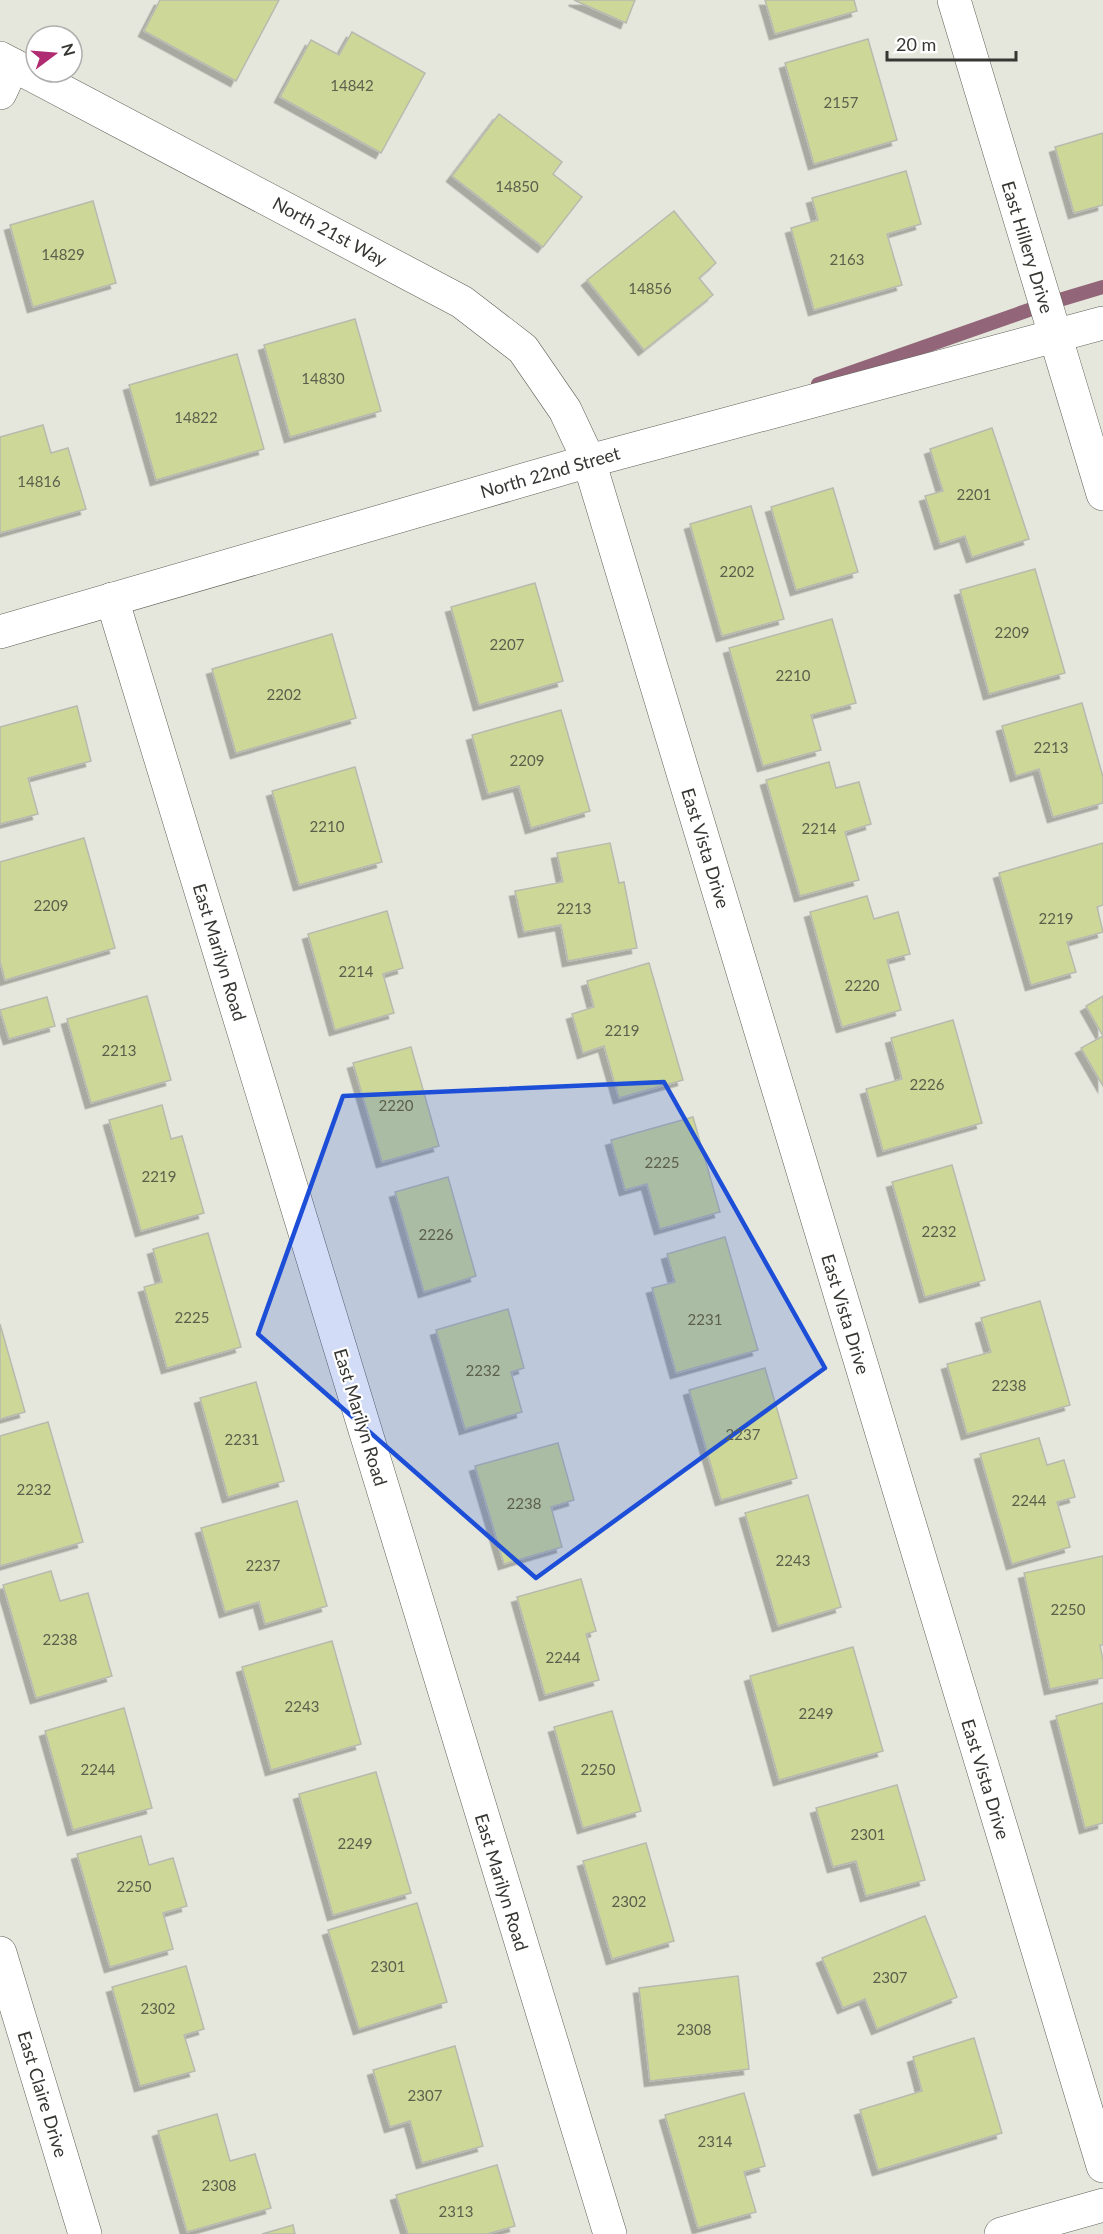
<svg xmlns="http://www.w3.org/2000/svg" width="1103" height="2234" viewBox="0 0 1103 2234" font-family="Lato,sans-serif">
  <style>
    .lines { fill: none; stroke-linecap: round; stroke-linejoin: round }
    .stream { stroke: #926678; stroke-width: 14 }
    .building { fill: #cdd898; stroke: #b7baaf; stroke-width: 1.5; filter: url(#shadow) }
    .street-casing { stroke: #5e6057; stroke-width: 34 }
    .street { stroke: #fff; stroke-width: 33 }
    .marked { fill: #1d4ed8; fill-opacity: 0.2; stroke: #1d4ed8; stroke-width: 4.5; stroke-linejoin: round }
    .labels { text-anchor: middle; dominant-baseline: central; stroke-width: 4.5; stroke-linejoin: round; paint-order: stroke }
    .number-label { font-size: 15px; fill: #5c5f4c }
    .street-label { font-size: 18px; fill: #363733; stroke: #fff }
  </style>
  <defs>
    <filter id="shadow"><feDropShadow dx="-5.5" dy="5.5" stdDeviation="0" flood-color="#0004"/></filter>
  </defs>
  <rect width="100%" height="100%" fill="#e5e7dc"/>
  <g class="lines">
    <polyline class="stream" points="818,384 1046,304 1103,287"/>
  </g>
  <g class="building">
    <polygon points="160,0 279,0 236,81 144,31"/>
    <polygon points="574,0 635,0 626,23"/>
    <polygon points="765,0 854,0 857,11 775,34"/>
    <polygon points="352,32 425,73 381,153 280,97 311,40 339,55"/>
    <polygon points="868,39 897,140 814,164 785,63"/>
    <polygon points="499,114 562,162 553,174 582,197 543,247 452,176"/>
    <polygon points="1103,133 1103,205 1074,213 1055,147"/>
    <polygon points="906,171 921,224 887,234 902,285 814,310 791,228 818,220 812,198"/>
    <polygon points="93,201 116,283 33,307 10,225"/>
    <polygon points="674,211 716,263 699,278 713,295 644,350 587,280"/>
    <polygon points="355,319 381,411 290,437 264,345"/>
    <polygon points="237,354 264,449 156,480 129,385"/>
    <polygon points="43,425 51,453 68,448 86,509 0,533 0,437"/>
    <polygon points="992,428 1029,539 972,557 965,536 940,544 925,496 943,491 930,449"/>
    <polygon points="833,488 858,572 796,590 771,507"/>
    <polygon points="751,506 784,619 722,636 690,524"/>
    <polygon points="1035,569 1065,673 989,694 960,590"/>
    <polygon points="535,583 563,681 479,705 451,607"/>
    <polygon points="832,619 856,703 811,715 821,750 763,766 729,648"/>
    <polygon points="332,634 356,718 236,753 212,669"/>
    <polygon points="1082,703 1103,777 1103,803 1053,817 1039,769 1016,776 1002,726"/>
    <polygon points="77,706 91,761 28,778 38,814 0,824 0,727"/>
    <polygon points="561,710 590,811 531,828 519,786 488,794 472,735"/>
    <polygon points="829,762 836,788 859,782 871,824 845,832 859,880 800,896 766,780"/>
    <polygon points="355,767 382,862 299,885 272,791"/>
    <polygon points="84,838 115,948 5,980 0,961 0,862"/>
    <polygon points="610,843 619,883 624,882 637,948 568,961 561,925 524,932 515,891 563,882 557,853"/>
    <polygon points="1103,843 1103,905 1097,907 1103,932 1067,942 1076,972 1031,985 999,873"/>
    <polygon points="867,896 874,919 898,912 910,954 887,960 901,1010 842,1027 810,912"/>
    <polygon points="387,911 403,968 383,974 394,1013 335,1030 308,934"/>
    <polygon points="649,963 683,1080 619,1098 604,1046 583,1053 572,1014 594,1007 587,981"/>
    <polygon points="147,996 171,1080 91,1103 67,1019"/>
    <polygon points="1103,996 1103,1036 1086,1006"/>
    <polygon points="47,997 55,1026 9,1039 0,1010"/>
    <polygon points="953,1020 982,1123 883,1151 866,1089 902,1079 891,1038"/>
    <polygon points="1103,1036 1103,1086 1081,1048"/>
    <polygon points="411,1047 439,1146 382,1162 353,1063"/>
    <polygon points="162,1105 171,1139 182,1136 204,1213 141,1231 109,1120"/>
    <polygon points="693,1117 720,1212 660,1229 647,1184 625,1190 611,1140"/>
    <polygon points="952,1165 985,1280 925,1297 892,1182"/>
    <polygon points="448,1177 476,1276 424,1292 395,1192"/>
    <polygon points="208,1233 241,1347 167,1368 144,1287 162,1282 153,1249"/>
    <polygon points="725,1237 758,1350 676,1373 652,1288 675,1282 667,1254"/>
    <polygon points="1040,1301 1070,1405 967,1434 947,1364 991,1352 981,1318"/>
    <polygon points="508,1309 524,1368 511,1372 522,1412 465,1429 436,1330"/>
    <polygon points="0,1324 25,1412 0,1419"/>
    <polygon points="765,1368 797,1478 721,1500 689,1390"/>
    <polygon points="256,1382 284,1481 228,1497 200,1398"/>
    <polygon points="48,1422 83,1542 0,1566 0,1436"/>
    <polygon points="1039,1438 1047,1465 1064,1460 1075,1497 1057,1502 1070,1547 1012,1564 980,1454"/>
    <polygon points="558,1443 574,1500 551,1507 562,1547 504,1564 475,1466"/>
    <polygon points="808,1495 841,1607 778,1626 745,1513"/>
    <polygon points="297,1501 327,1606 265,1624 259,1602 225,1612 201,1528"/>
    <polygon points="1103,1556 1103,1645 1100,1645 1103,1660 1103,1678 1050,1689 1024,1573"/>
    <polygon points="51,1571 60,1601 88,1593 112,1676 36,1698 3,1585"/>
    <polygon points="581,1579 596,1631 586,1634 599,1680 545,1695 517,1597"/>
    <polygon points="332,1641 361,1744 271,1770 242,1667"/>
    <polygon points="853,1647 883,1751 779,1780 750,1676"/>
    <polygon points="1103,1703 1103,1823 1085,1828 1056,1716"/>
    <polygon points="124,1708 152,1808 73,1830 45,1731"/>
    <polygon points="612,1711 641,1811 583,1828 554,1727"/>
    <polygon points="376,1772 411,1893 333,1915 299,1794"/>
    <polygon points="897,1785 925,1880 866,1896 856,1861 833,1867 816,1808"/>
    <polygon points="141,1836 149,1865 173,1858 187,1906 163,1913 173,1949 110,1967 77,1854"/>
    <polygon points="646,1843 674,1941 612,1959 583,1861"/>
    <polygon points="417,1903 447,2002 359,2029 328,1930"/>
    <polygon points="925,1916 957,1997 877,2029 865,1999 843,2008 822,1958"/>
    <polygon points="186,1966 204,2029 184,2035 195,2071 140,2086 112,1987"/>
    <polygon points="738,1976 749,2069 650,2081 639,1988"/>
    <polygon points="974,2038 1002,2133 878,2170 860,2110 922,2091 913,2057"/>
    <polygon points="455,2046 483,2146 422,2163 410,2121 390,2127 373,2070"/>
    <polygon points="744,2093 765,2166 744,2172 756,2212 698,2228 665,2115"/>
    <polygon points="217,2114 230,2161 255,2154 271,2208 187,2232 158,2131"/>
    <polygon points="497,2165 515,2226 487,2234 408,2234 396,2195"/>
    <polygon points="293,2225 295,2234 262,2234"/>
  </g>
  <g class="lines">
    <g class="street-casing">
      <g id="street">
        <polyline points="954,0 1103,494"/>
        <polyline points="0,58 462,302 523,349 565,410 589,461 1103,2166"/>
        <polyline points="0,93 13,65"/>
        <polyline points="112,599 610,2234"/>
        <polyline points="0,632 589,461 1103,323"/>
        <polyline points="0,1953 85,2234"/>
        <polyline points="1001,2234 1103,2205"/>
      </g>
    </g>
    <use href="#street" class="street"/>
  </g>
  <path class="marked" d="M664 1082 825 1368 536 1578 258 1334 343 1096Z"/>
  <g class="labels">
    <g class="number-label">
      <text x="352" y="85">14842</text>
      <text x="841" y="102">2157</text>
      <text x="517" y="186">14850</text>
      <text x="63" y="254">14829</text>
      <text x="847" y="259">2163</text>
      <text x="650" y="288">14856</text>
      <text x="323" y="378">14830</text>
      <text x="196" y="417">14822</text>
      <text x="39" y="481">14816</text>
      <text x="974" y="494">2201</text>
      <text x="737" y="571">2202</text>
      <text x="1012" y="632">2209</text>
      <text x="507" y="644">2207</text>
      <text x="793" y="675">2210</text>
      <text x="284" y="694">2202</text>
      <text x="1051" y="747">2213</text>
      <text x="527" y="760">2209</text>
      <text x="327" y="826">2210</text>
      <text x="819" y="828">2214</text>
      <text x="51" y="905">2209</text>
      <text x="574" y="908">2213</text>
      <text x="1056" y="918">2219</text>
      <text x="356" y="971">2214</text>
      <text x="862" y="985">2220</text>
      <text x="622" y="1030">2219</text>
      <text x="119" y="1050">2213</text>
      <text x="927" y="1084">2226</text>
      <text x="396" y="1105">2220</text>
      <text x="662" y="1162">2225</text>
      <text x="159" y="1176">2219</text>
      <text x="939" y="1231">2232</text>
      <text x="436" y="1234">2226</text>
      <text x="192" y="1317">2225</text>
      <text x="705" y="1319">2231</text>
      <text x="483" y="1370">2232</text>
      <text x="1009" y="1385">2238</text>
      <text x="743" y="1434">2237</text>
      <text x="242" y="1439">2231</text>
      <text x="34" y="1489">2232</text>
      <text x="1029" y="1500">2244</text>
      <text x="524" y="1503">2238</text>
      <text x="793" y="1560">2243</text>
      <text x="263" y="1565">2237</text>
      <text x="1068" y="1609">2250</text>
      <text x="60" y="1639">2238</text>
      <text x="563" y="1657">2244</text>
      <text x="302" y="1706">2243</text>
      <text x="816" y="1713">2249</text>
      <text x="98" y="1769">2244</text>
      <text x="598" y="1769">2250</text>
      <text x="868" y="1834">2301</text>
      <text x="355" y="1843">2249</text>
      <text x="134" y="1886">2250</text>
      <text x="629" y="1901">2302</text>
      <text x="388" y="1966">2301</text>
      <text x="890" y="1977">2307</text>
      <text x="158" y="2008">2302</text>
      <text x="694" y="2029">2308</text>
      <text x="425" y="2095">2307</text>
      <text x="715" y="2141">2314</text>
      <text x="219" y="2185">2308</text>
      <text x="456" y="2211">2313</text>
    </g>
    <g class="street-label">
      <text transform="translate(330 231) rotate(28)">North 21st Way</text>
      <text transform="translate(1028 247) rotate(73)">East Hillery Drive</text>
      <text transform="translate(550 472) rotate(-16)">North 22nd Street</text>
      <text transform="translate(706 848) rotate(73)">East Vista Drive</text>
      <text transform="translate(220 952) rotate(73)">East Marilyn Road</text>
      <text transform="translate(846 1314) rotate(73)">East Vista Drive</text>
      <text transform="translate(361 1417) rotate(73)">East Marilyn Road</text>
      <text transform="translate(986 1779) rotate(73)">East Vista Drive</text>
      <text transform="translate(502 1882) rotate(73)">East Marilyn Road</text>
      <text transform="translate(43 2094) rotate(73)">East Claire Drive</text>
    </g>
  </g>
  <g transform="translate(54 54) rotate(74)"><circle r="28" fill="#ffffff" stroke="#afafad" stroke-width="1.5"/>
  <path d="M0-4.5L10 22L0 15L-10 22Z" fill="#af2b72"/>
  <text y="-9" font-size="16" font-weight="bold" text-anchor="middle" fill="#363733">N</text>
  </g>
  <path d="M887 51v9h129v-9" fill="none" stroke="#363733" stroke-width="3"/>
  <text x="896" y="51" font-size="18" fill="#363733" stroke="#ffffff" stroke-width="4.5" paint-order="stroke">20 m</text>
</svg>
